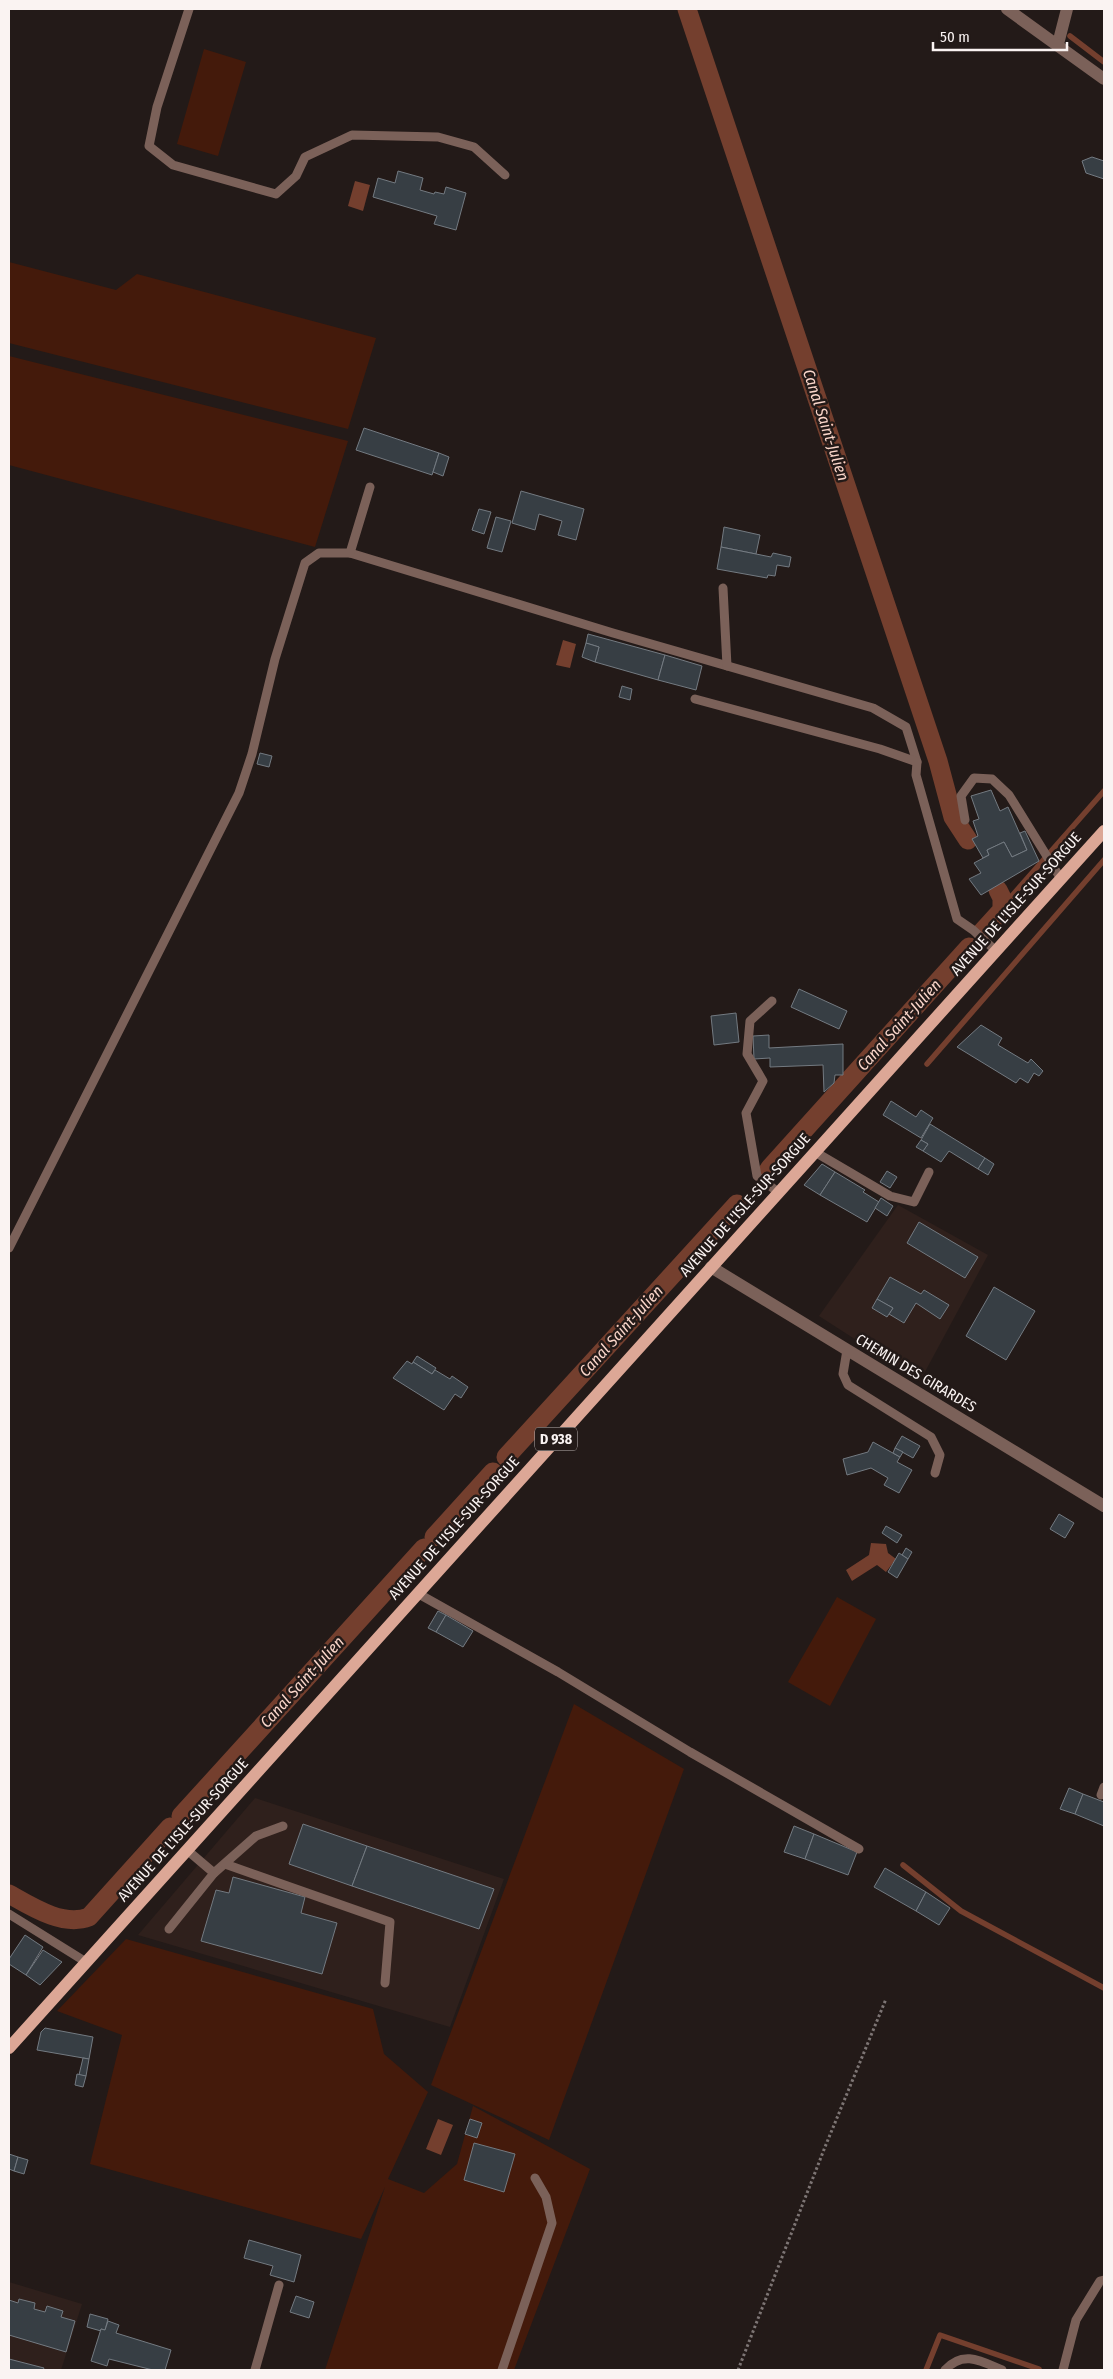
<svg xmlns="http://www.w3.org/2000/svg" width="1113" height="2379" viewBox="0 0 1113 2379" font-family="'Fira Sans Condensed',sans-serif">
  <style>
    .built { fill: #2f201c }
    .green { fill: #441a0b }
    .water { fill: #743f2e }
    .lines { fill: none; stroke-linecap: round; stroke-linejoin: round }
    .stream { stroke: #743f2e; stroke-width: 5.5 }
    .canal { stroke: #743f2e; stroke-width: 19 }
    .building { fill: #373e44; stroke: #737a81 }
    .path { stroke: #7d7574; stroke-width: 3; stroke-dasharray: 2.5 2.5; stroke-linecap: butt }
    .service { stroke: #7b6159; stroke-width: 9 }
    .minor { stroke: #7b6159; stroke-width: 12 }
    .tertiary { stroke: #7b6159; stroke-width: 12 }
    .primary { stroke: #dca796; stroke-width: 12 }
    .labels { text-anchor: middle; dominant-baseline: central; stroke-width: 5; stroke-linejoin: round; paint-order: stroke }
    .shield { fill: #231a18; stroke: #bab2b1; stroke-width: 1 }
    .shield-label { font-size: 14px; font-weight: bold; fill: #faf3f2 }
    .street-label { font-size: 15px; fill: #faf3f2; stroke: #231a18 }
    .water-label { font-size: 16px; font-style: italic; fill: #fad6ca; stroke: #231a18 }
  </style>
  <rect width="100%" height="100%" fill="#231a18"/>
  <g class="built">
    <polygon points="898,1205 988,1255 920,1381 819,1316"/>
    <polygon points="255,1798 504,1879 450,2027 138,1935"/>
    <polygon points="9,2282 82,2304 61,2370 9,2370"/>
  </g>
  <g class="green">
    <polygon points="204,49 246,62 218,156 177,144"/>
    <polygon points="9,262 116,290 137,274 376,338 348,429 9,343"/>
    <polygon points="9,356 348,441 315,547 9,465"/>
    <polygon points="837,1597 876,1619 830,1706 788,1682"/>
    <polygon points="574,1704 684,1769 549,2140 431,2085"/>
    <polygon points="126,1939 373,2009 384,2054 428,2092 388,2179 424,2193 457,2164 473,2106 590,2169 514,2370 325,2370 385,2187 361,2239 90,2164 122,2035 57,2011"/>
  </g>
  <g class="water">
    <polygon points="355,181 370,185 363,211 348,206"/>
    <polygon points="563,640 576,644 570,668 556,665"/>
    <polygon points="871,1543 886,1544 888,1553 896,1559 886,1572 877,1565 852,1581 846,1570 869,1555"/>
    <polygon points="438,2119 453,2125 441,2155 426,2149"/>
  </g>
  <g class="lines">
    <g class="stream">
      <polyline points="1070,36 1104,62"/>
      <polyline points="1003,906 1104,791"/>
      <polyline points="927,1064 1104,860"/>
      <polyline points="903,1865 961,1911 1104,1988"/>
      <polyline points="926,2370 940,2335 1039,2369"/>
    </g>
    <g class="canal">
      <polyline points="687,9 938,761 953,817 968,840"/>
      <polyline points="982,932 1002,910 1002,898 998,890"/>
      <polyline points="769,1169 969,947"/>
      <polyline points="506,1457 737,1204"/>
      <polyline points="434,1537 493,1472"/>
      <polyline points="181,1816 424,1548"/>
      <path d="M9 1894C32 1907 63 1927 89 1917L170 1827"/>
    </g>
  </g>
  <g class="building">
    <polygon points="1092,157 1104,161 1104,179 1086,173 1082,161"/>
    <polygon points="398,171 423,178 420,190 434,194 435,192 444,194 446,187 466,193 456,230 434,224 437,216 373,197 378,178 395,183"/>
    <polygon points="364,428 439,453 432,475 356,450"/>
    <polygon points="439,453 449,457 443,476 433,472"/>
    <polygon points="521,491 584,509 576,540 558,535 562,521 539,514 535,530 512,523"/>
    <polygon points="479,509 491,512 484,534 472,530"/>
    <polygon points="496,517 511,521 502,552 487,548"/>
    <polygon points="724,527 760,535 756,554 721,547"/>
    <polygon points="721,547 771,557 773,553 791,557 789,567 777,565 775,576 768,575 767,578 717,569"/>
    <polygon points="588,634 665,655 658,680 595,662 599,647 586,643"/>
    <polygon points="586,643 599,647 595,662 582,657"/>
    <polygon points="665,655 702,666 696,690 658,680"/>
    <polygon points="622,686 632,689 630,700 619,697"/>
    <polygon points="260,753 272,756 269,767 257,764"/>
    <polygon points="991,790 1000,811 1008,807 1027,850 1012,857 1004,842 987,850 989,855 983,858 972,839 978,836 973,821 979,819 971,796"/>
    <polygon points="1025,831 1039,861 981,895 969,879 981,873 974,863 989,855 987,850 1004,842 1012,857 1027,850 1020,833"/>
    <polygon points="799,989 847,1011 839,1029 791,1007"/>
    <polygon points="736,1013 739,1042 714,1045 711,1016"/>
    <polygon points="981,1025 1002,1038 998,1045 1028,1063 1031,1059 1043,1071 1039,1076 1034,1073 1028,1083 1020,1078 1016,1083 957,1047"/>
    <polygon points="769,1035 769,1048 843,1044 843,1075 835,1075 834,1083 824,1092 823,1065 770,1067 770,1058 754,1059 753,1036"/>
    <polygon points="891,1101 916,1117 921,1110 933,1118 921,1138 883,1115"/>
    <polygon points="930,1124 985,1158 978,1169 949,1151 941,1162 923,1151 928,1144 921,1140"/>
    <polygon points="921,1140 928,1144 923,1151 916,1147"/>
    <polygon points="985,1158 994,1164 988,1175 978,1169"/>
    <polygon points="822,1164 835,1172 820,1195 804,1185"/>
    <polygon points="887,1171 897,1177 890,1188 880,1182"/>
    <polygon points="835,1172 865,1190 863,1192 879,1202 867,1222 820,1195"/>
    <polygon points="881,1198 893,1206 887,1216 875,1208"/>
    <polygon points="919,1222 978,1257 965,1278 907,1243"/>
    <polygon points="890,1277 921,1294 924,1290 949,1305 940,1319 916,1303 904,1323 889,1314 893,1308 877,1299"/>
    <polygon points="994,1287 1035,1311 1006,1360 966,1336"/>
    <polygon points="877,1299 893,1308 887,1317 872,1308"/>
    <polygon points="417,1356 436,1368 432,1374 413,1362"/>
    <polygon points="407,1361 412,1364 413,1362 432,1374 435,1370 450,1379 452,1376 468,1387 461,1398 455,1394 444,1410 393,1378"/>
    <polygon points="902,1436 920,1446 913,1458 895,1448"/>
    <polygon points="873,1442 900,1457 897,1462 912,1470 899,1493 884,1485 888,1478 871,1468 847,1475 843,1459 868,1452"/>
    <polygon points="895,1448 903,1452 900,1457 893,1453"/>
    <polygon points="1059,1514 1074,1523 1065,1538 1050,1529"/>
    <polygon points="886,1526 902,1535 897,1543 882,1533"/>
    <polygon points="906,1548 912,1552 908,1559 902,1555"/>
    <polygon points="899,1553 908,1559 897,1578 888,1572"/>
    <polygon points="438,1611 446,1615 436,1632 428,1628"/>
    <polygon points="446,1615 473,1631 463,1647 436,1632"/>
    <polygon points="1069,1788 1083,1794 1075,1814 1060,1809"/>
    <polygon points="1083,1794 1104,1802 1104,1826 1075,1814"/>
    <polygon points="303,1824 367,1846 352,1886 289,1864"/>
    <polygon points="794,1826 814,1834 805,1859 784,1852"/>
    <polygon points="814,1834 857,1852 848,1875 805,1859"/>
    <polygon points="367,1846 494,1889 479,1929 352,1886"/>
    <polygon points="885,1868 926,1892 916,1911 874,1887"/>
    <polygon points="233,1877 305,1897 301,1913 337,1923 322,1974 201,1941 216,1890 229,1893"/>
    <polygon points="926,1892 950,1908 939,1925 916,1911"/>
    <polygon points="25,1935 43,1947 26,1975 9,1964 9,1959"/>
    <polygon points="43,1950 62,1962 40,1985 26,1975"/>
    <polygon points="45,2028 93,2037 89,2059 37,2050 41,2032"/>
    <polygon points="83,2058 89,2059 86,2076 79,2075"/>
    <polygon points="77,2074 86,2076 83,2087 75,2085"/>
    <polygon points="470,2119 482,2123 477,2138 465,2134"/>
    <polygon points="474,2143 515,2154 504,2192 464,2180"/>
    <polygon points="9,2154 18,2157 14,2171 9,2169"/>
    <polygon points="18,2157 28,2160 24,2174 14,2171"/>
    <polygon points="249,2240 301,2255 294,2282 270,2275 273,2266 244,2258"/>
    <polygon points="296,2296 314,2302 309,2318 290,2312"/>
    <polygon points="19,2299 35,2303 34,2309 45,2312 47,2306 63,2311 61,2317 75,2321 66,2352 9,2335 9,2300 18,2303"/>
    <polygon points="90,2314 108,2319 105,2330 101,2329 101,2331 87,2327"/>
    <polygon points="108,2321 119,2325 116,2333 171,2350 165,2370 153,2370 109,2359 107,2366 91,2361 101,2329 105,2330"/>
    <polygon points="9,2359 44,2368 43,2370 9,2370"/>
  </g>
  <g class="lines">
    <polyline class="path" points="738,2370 825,2147 886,1999"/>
    <g class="service">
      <polyline points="189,9 157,107 149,146 173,165 276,194 296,176 305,157 352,135 438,137 474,147 505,175"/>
      <polyline points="350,553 613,633 873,708 906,727 917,762"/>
      <polyline points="723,588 727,666"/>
      <polyline points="695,699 880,749 917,762 916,775 957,919 973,930 995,950"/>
      <polyline points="965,820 961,796 974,778 992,779 1009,795 1061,879"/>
      <polyline points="772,1001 750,1021 747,1054 763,1081 746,1113 757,1176 778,1192"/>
      <polyline points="815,1152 890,1196 914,1202 929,1172"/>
      <polyline points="9,1248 239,793 252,754 275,659 305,563 319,553 350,553 370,487"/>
      <polyline points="847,1350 843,1374 848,1385 931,1437 940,1455 935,1473"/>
      <polyline points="417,1593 558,1672 690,1752 859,1849"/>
      <polyline points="1101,1795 1104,1787"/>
      <polyline points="187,1850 214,1873 256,1836 283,1826"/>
      <polyline points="225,1864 390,1922 385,1983"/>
      <polyline points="9,1914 86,1962"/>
      <polyline points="169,1929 214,1873"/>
      <polyline points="255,2370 279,2285"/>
      <polyline points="502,2370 552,2223 546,2197 535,2178"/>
      <path d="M945 2370C963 2350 981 2361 1002 2370"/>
      <polyline points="1063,2370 1076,2320 1100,2281 1104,2280"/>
    </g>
    <g class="minor">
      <polyline points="1058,44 1067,9"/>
      <polyline points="711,1267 1104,1506"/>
    </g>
    <polyline class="tertiary" points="1007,9 1104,79"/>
    <polyline class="primary" points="9,2048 1104,831"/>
  </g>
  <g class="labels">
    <rect class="shield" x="535" y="1427.5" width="42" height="23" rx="4"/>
    <g class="shield-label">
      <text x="556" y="1439">D 938</text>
    </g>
    <g class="street-label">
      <text transform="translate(1016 904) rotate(-48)">AVENUE DE L'ISLE-SUR-SORGUE</text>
      <text transform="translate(745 1205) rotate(-48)">AVENUE DE L'ISLE-SUR-SORGUE</text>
      <text transform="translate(916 1373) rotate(31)">CHEMIN DES GIRARDES</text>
      <text transform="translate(454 1528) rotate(-48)">AVENUE DE L'ISLE-SUR-SORGUE</text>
      <text transform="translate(183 1830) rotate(-48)">AVENUE DE L'ISLE-SUR-SORGUE</text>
    </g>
    <g class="water-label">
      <text transform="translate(826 425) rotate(72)">Canal Saint-Julien</text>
      <text transform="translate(899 1025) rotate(-48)">Canal Saint-Julien</text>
      <text transform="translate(621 1331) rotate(-48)">Canal Saint-Julien</text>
      <text transform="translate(302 1682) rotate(-48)">Canal Saint-Julien</text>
    </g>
  </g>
  <rect width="1113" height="2379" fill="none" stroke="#faf3f2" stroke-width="20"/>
  <path d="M933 42v8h134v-8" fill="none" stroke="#faf3f2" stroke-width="2.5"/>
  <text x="940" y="42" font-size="15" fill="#faf3f2" stroke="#231a18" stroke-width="4" paint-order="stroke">50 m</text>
</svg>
